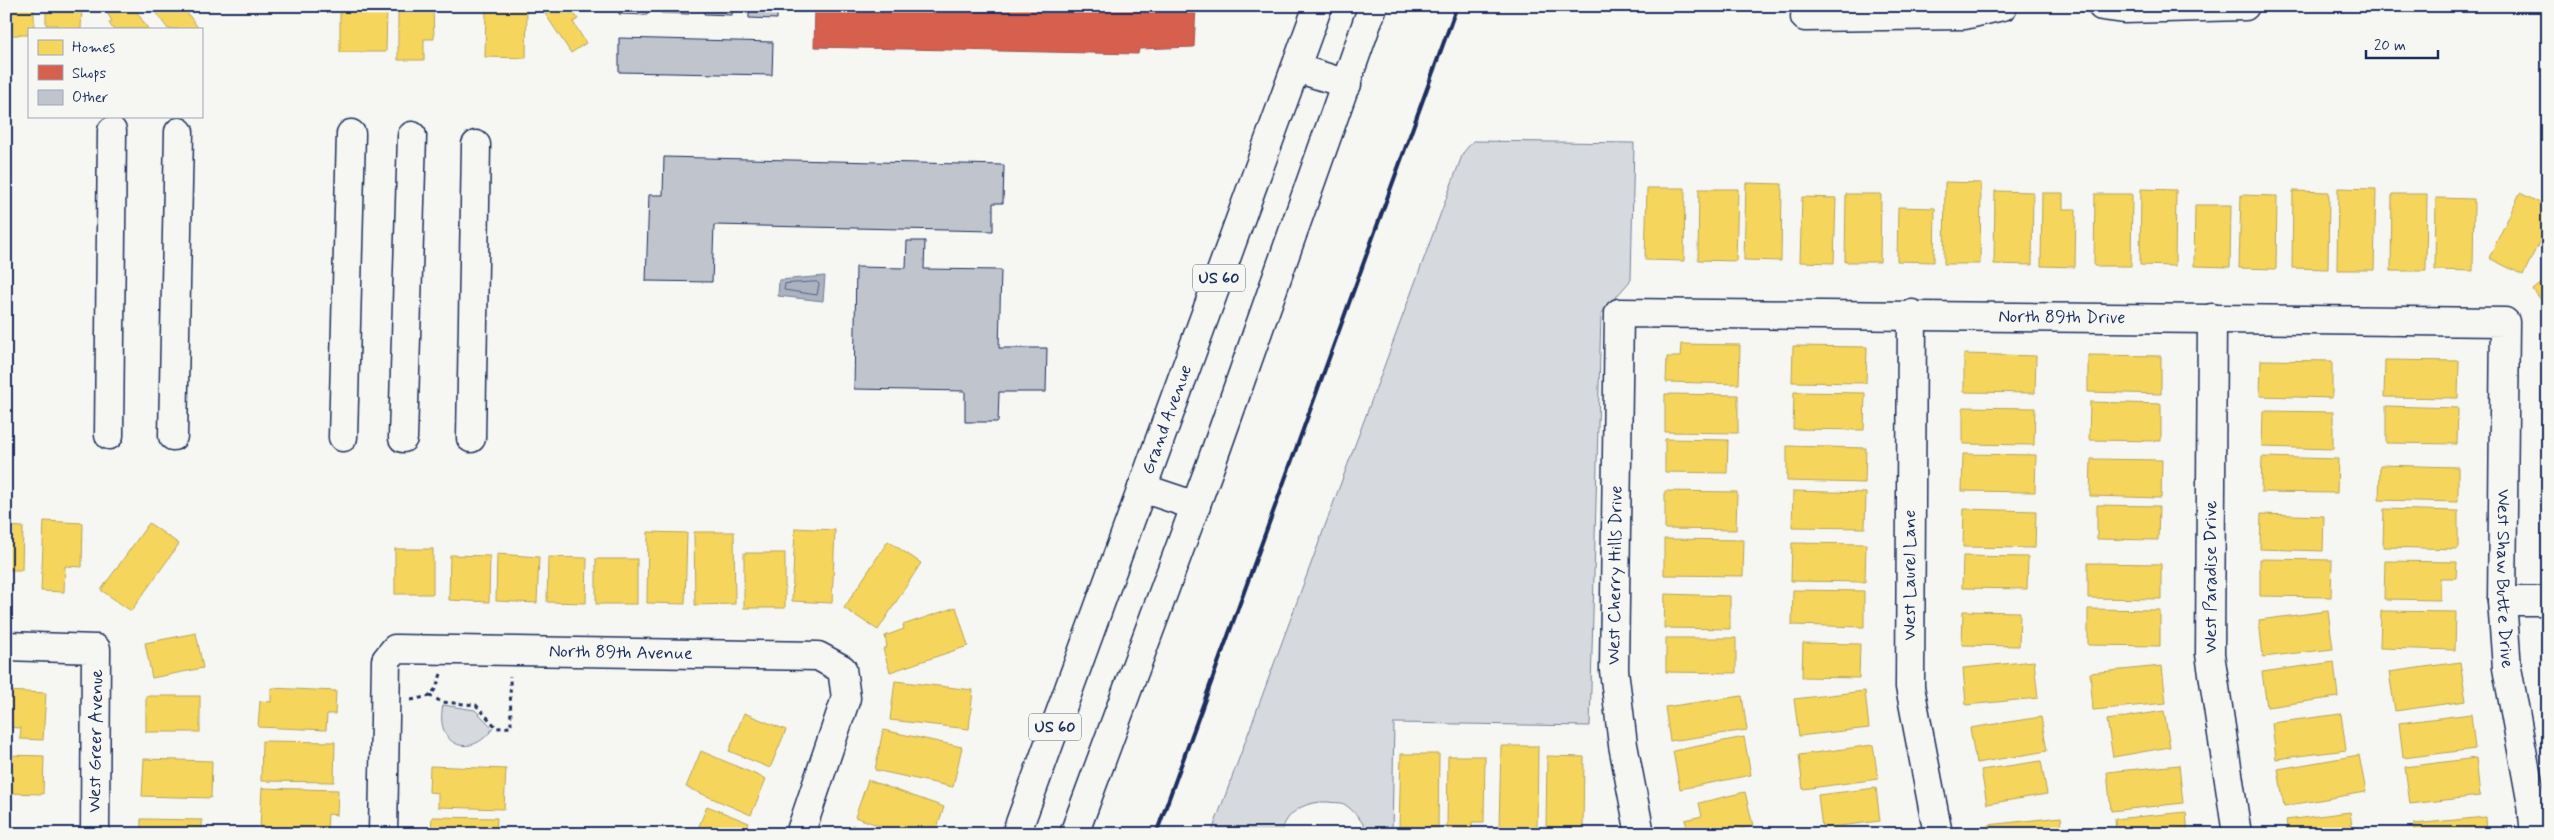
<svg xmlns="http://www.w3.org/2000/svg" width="2554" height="840" viewBox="0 0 2554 840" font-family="Mynerve,sans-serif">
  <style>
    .green { fill: #d6d9dd; stroke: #78849e }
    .water { fill: #abb2c0; stroke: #717e99 }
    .homes { fill: #f6d55c; stroke: #b4a35d }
    .shops { fill: #d6604d; stroke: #9e5152 }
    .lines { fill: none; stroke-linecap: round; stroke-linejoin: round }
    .shore { stroke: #556385; stroke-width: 1 }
    .building { fill: #c0c4cd; stroke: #1b2f5e }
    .minor-casing { stroke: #1b2f5e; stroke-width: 31 }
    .highway-casing { stroke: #1b2f5e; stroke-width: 31 }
    .path { stroke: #1b2f5e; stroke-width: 3; stroke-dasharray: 4 4; stroke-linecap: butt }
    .minor { stroke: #f6f6f2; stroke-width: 28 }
    .highway { stroke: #f6f6f2; stroke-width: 28 }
    .rail { stroke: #1b2f5e; stroke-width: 4 }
    .labels { text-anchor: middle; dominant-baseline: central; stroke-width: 5; stroke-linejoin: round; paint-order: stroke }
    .shield { fill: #f6f6f2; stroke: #5d6b8a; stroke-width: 1 }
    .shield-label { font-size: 16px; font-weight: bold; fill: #1b2f5e }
    .street-label { font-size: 18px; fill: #1b2f5e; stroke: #f6f6f2 }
  </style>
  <rect width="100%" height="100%" fill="#f6f6f2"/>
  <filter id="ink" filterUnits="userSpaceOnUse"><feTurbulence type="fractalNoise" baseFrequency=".02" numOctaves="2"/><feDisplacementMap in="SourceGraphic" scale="10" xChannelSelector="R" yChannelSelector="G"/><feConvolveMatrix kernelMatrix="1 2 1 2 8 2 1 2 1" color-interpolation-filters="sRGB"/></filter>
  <g filter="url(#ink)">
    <g class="green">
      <path d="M1473 141 1634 143 1631 280 1601 314 1590 726 1394 723 1392 834H1368C1363 822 1355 811 1344 804 1340 802 1333 803 1328 802 1306 801 1286 811 1281 834H1211L1463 153Z"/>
      <path d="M443 705 475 710 493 728C471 760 434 746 443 705Z"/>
    </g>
    <polygon class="water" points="825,276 823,301 778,296 779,280"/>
    <g class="homes">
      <polygon points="6,6 34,6 34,29 29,29 29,35 6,35"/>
      <polygon points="46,6 82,6 81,29 56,29 57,25 46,25"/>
      <polygon points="103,6 133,6 148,29 113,29 109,23 112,21"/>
      <polygon points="151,6 182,6 199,29 168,29"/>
      <polygon points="208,6 225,6 209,10"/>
      <polygon points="340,6 387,6 386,52 340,52"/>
      <polygon points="398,6 433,6 434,39 424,39 424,60 398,60"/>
      <polygon points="540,6 569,6 578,19 573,22 586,43 571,53"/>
      <polygon points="486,8 527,9 526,58 485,57"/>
      <polygon points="1945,182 1981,183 1980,264 1944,264"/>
      <polygon points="1746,183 1782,184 1781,261 1744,260"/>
      <polygon points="1647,188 1685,188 1684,261 1645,260"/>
      <polygon points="2338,188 2376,189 2374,270 2337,270"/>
      <polygon points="1699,189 1738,189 1736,261 1698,260"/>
      <polygon points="2141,189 2176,190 2175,266 2140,265"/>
      <polygon points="1995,191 2033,192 2032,265 1994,264"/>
      <polygon points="2293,191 2329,192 2328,269 2292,268"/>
      <polygon points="2042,193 2063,193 2063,209 2076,209 2075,267 2041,266"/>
      <polygon points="2520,193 2548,207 2548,224 2523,275 2489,258"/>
      <polygon points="1846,194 1881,194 1880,262 1845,262"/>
      <polygon points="2095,194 2132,194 2131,266 2094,266"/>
      <polygon points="2392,194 2427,194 2426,271 2391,271"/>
      <polygon points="2241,195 2277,196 2276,269 2239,268"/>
      <polygon points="1802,197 1836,198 1834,263 1800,262"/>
      <polygon points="2436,198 2474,199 2473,271 2435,270"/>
      <polygon points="2195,205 2231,205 2230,267 2194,266"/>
      <polygon points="1898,207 1935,208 1934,262 1897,261"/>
      <polygon points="2548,278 2548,308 2533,290"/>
      <polygon points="1681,344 1740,345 1739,384 1666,382 1667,357 1680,357"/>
      <polygon points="1793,346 1867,347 1866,383 1792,382"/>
      <polygon points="1964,354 2036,356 2035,393 1964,392"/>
      <polygon points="2088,355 2161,356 2161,394 2088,392"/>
      <polygon points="2261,360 2332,361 2332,398 2260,396"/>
      <polygon points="2385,360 2459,361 2458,398 2384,397"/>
      <polygon points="1794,392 1865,393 1864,430 1793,429"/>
      <polygon points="1665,394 1738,395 1738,433 1665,432"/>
      <polygon points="2090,402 2161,404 2161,441 2089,440"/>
      <polygon points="2386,406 2458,408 2457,444 2386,443"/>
      <polygon points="1963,407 2035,408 2034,445 1963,444"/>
      <polygon points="2263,411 2333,412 2333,449 2262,447"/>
      <polygon points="1665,439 1728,440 1727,473 1665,472"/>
      <polygon points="1787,446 1866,448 1865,483 1787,481"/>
      <polygon points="1963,454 2036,455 2035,492 1962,491"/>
      <polygon points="2262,457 2338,459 2337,493 2261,492"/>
      <polygon points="2091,459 2162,460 2161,498 2090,496"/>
      <polygon points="2380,465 2458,467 2458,502 2379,500"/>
      <polygon points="1665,491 1737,492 1736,530 1665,529"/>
      <polygon points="1793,491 1866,493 1865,528 1792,527"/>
      <polygon points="2097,505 2159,506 2158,540 2097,539"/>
      <polygon points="1964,509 2036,511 2035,548 1963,547"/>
      <polygon points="2384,509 2458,511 2458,549 2383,547"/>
      <polygon points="2261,514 2324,516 2323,551 2260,549"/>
      <polygon points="44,521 83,523 82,567 65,566 64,592 41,591"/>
      <polygon points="149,523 179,544 131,611 101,590"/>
      <polygon points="6,526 23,527 22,570 6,570"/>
      <polygon points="795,528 835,530 832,603 792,601"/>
      <polygon points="648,532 687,533 685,604 647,603"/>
      <polygon points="694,532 734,532 735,604 695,605"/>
      <polygon points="1664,539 1744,540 1743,576 1664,575"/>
      <polygon points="888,541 921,563 878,630 844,608"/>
      <polygon points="1792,543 1866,544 1865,582 1791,581"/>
      <rect x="395" y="549" width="38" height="45"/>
      <rect x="744" y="553" width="41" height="55"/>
      <polygon points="497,554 539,557 537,603 496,601"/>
      <polygon points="450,555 490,556 489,602 449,600"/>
      <polygon points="1963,556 2028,557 2027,589 1962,588"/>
      <polygon points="548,557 587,558 586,603 547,602"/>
      <rect x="596" y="559" width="41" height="45"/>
      <polygon points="2260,559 2332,560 2331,597 2260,596"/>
      <polygon points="2385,561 2457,562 2456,578 2440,578 2440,600 2384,599"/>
      <polygon points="2088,563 2161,564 2161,599 2088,598"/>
      <polygon points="1793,590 1864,591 1864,627 1792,625"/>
      <polygon points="1665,594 1730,596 1730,629 1664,628"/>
      <polygon points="956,607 968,646 890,672 883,649 887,647 885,636 904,629 903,625"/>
      <polygon points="2088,609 2160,610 2160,646 2088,645"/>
      <polygon points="1963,611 2020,612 2019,646 1962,645"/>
      <polygon points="2328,611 2333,649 2263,657 2259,620"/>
      <polygon points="2381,611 2456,612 2455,650 2380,648"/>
      <polygon points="196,633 203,668 152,678 145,643"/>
      <polygon points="1666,638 1736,638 1736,673 1666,672"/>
      <polygon points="1803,643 1860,644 1859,678 1802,677"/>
      <polygon points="2034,661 2038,698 1966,705 1963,668"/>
      <polygon points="2334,662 2338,697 2267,707 2262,672"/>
      <polygon points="2460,662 2466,701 2395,711 2389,672"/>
      <polygon points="2162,666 2166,703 2093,710 2090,673"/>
      <polygon points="895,681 973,690 969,729 890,720"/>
      <polygon points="271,688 336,691 335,714 327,714 326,730 258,727 260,701 271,702"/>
      <polygon points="6,691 46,693 43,740 20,739 21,728 6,727"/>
      <polygon points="1865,691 1869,728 1799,736 1794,699"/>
      <rect x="146" y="696" width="54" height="36"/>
      <polygon points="1742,696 1747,730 1670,741 1665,707"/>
      <polygon points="2164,711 2170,747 2113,757 2107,720"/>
      <polygon points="744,713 786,730 770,768 729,751"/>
      <polygon points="2341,714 2346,750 2276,759 2272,723"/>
      <polygon points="2471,714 2475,749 2403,758 2399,723"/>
      <polygon points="2041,717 2047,751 1976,763 1970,728"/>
      <polygon points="883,730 962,747 953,787 875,770"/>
      <polygon points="1744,737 1751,775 1680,789 1673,751"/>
      <polygon points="262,741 335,742 334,782 261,781"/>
      <polygon points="1873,745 1878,779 1803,789 1799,755"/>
      <polygon points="1501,746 1538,746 1537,829 1499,828"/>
      <polygon points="701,751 766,779 751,815 686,787"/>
      <polygon points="1401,754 1439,754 1438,829 1399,828"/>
      <polygon points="6,755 44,756 43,794 6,793"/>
      <polygon points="2359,755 2366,792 2284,806 2278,769"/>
      <polygon points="1448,756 1485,756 1484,822 1472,822 1472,829 1447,829"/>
      <polygon points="1547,756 1584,757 1583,828 1546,827"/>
      <polygon points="2476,758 2480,796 2410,804 2405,767"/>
      <polygon points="144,759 212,761 211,798 142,796"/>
      <polygon points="2041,761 2047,794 1987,804 1981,770"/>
      <polygon points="2179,765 2183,803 2111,811 2107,772"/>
      <polygon points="430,766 506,769 504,809 438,807 438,793 429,792"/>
      <polygon points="868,780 944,807 935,834 903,834 855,817"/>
      <polygon points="262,788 338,790 337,815 328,814 327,830 260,828"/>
      <polygon points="1876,788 1880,821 1822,828 1818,795"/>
      <polygon points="1745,792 1753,826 1721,834 1689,834 1685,820 1702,816 1699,803"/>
      <polygon points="707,806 749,823 744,834 696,834"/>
      <polygon points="2186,812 2188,834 2116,834 2115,819"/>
      <polygon points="2350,812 2353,834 2288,834 2286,820"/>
      <polygon points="432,817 497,818 496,834 431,834"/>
      <polygon points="2061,817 2063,834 1990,834 1988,825"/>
      <polygon points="2486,817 2487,834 2414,834 2414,824"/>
      <polygon points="141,819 202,820 202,834 141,834"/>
      <polygon points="852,825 875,834 849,834"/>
      <polygon points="6,830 21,834 6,834"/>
    </g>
    <polygon class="shops" points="815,6 1196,6 1194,47 1139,49 1138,54 814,47"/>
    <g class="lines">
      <polygon class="shore" points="817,282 819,284 817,295 784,290 785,284"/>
    </g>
    <g class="building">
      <polygon points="619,6 648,6 647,15 619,14"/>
      <polygon points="661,6 689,6 689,14 661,13"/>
      <polygon points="704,6 733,6 732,15 704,14"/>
      <polygon points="749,6 777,6 777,19 749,18"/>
      <polygon points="619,38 773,42 772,75 619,72"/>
      <polygon points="664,157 1004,165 1003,203 993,203 993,231 714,225 712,282 646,281 649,195 663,195"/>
      <polygon points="907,241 925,241 924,269 1001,270 999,348 1047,348 1046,392 999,392 998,422 965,422 965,391 854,389 856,267 906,268"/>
    </g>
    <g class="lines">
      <g class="minor-casing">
        <g id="minor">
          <polyline points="2102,6 2124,9 2245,6"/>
          <polyline points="1805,17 1965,15 2003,6"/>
          <polyline points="1912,314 1910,687 1938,834"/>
          <polyline points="2212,318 2210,654 2237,834"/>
          <polyline points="109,435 112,131"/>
          <polyline points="173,436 179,132"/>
          <polyline points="343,437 351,134"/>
          <polyline points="403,438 412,136"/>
          <polyline points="471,438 476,145"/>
          <polyline points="2502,601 2548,601"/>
          <polyline points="6,646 96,649 95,834"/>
          <path id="s1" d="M383 834 386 660 395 649 818 656 842 669 846 698 800 834"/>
          <path id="s2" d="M1640 834 1623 745 1614 670 1619 313 2505 322 2502 601 2507 668 2532 805 2535 834"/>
        </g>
      </g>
      <g class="highway-casing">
        <g id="highway">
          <polyline points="1296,68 1347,84"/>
          <polyline points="1142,488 1196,506"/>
          <path id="s3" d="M1016 834 1318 6"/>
          <polyline points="1074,834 1212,461 1373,6"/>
        </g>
      </g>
      <g class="path">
        <polyline points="441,674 436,688 430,696 442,702 476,705 497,728 511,727 510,676"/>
        <polyline points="411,700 430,696"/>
      </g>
      <use href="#minor" class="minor"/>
      <use href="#highway" class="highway"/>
      <polyline class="rail" points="1156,834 1457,6"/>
    </g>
  </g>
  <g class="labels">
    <g class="shield">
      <rect x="1193" y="264.5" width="52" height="27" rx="4"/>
      <rect x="1029" y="713.5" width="52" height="27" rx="4"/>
    </g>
    <g class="shield-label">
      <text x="1219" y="278">US 60</text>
      <text x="1055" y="727">US 60</text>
    </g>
    <g class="street-label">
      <text stroke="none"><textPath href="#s2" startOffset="966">North 89th Drive</textPath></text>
      <text stroke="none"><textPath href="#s3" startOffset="441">Grand Avenue</textPath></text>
      <text stroke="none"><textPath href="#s2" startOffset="261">West Cherry Hills Drive</textPath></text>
      <text transform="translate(1910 575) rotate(-90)">West Laurel Lane</text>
      <text transform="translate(2211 577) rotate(-90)">West Paradise Drive</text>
      <text stroke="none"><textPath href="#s2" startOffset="1666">West Shaw Butte Drive</textPath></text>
      <text stroke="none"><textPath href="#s1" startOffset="414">North 89th Avenue</textPath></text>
      <text transform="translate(96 741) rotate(-89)">West Greer Avenue</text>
    </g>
  </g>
  <rect width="2554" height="840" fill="none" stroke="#f6f6f2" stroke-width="25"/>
  <rect x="12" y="12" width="2529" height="815" fill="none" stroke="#1b2f5e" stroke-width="2" filter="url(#ink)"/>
  <rect x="28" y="28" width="175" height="90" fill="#f6f6f2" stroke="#9ea6b7"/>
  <rect x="38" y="40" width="25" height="15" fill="#f6d55c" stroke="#9ea6b7"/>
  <text x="72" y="52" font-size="15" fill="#1b2f5e">Homes</text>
  <rect x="38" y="65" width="25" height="15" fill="#d6604d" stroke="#9ea6b7"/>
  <text x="72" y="78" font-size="15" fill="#1b2f5e">Shops</text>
  <rect x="38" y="90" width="25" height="15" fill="#c0c4cd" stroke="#9ea6b7"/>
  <text x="72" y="102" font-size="15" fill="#1b2f5e">Other</text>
  <path d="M2366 50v8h72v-8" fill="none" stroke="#1b2f5e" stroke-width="2.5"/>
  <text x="2374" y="50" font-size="15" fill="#1b2f5e" stroke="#f6f6f2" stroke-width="4" paint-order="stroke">20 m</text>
</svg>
